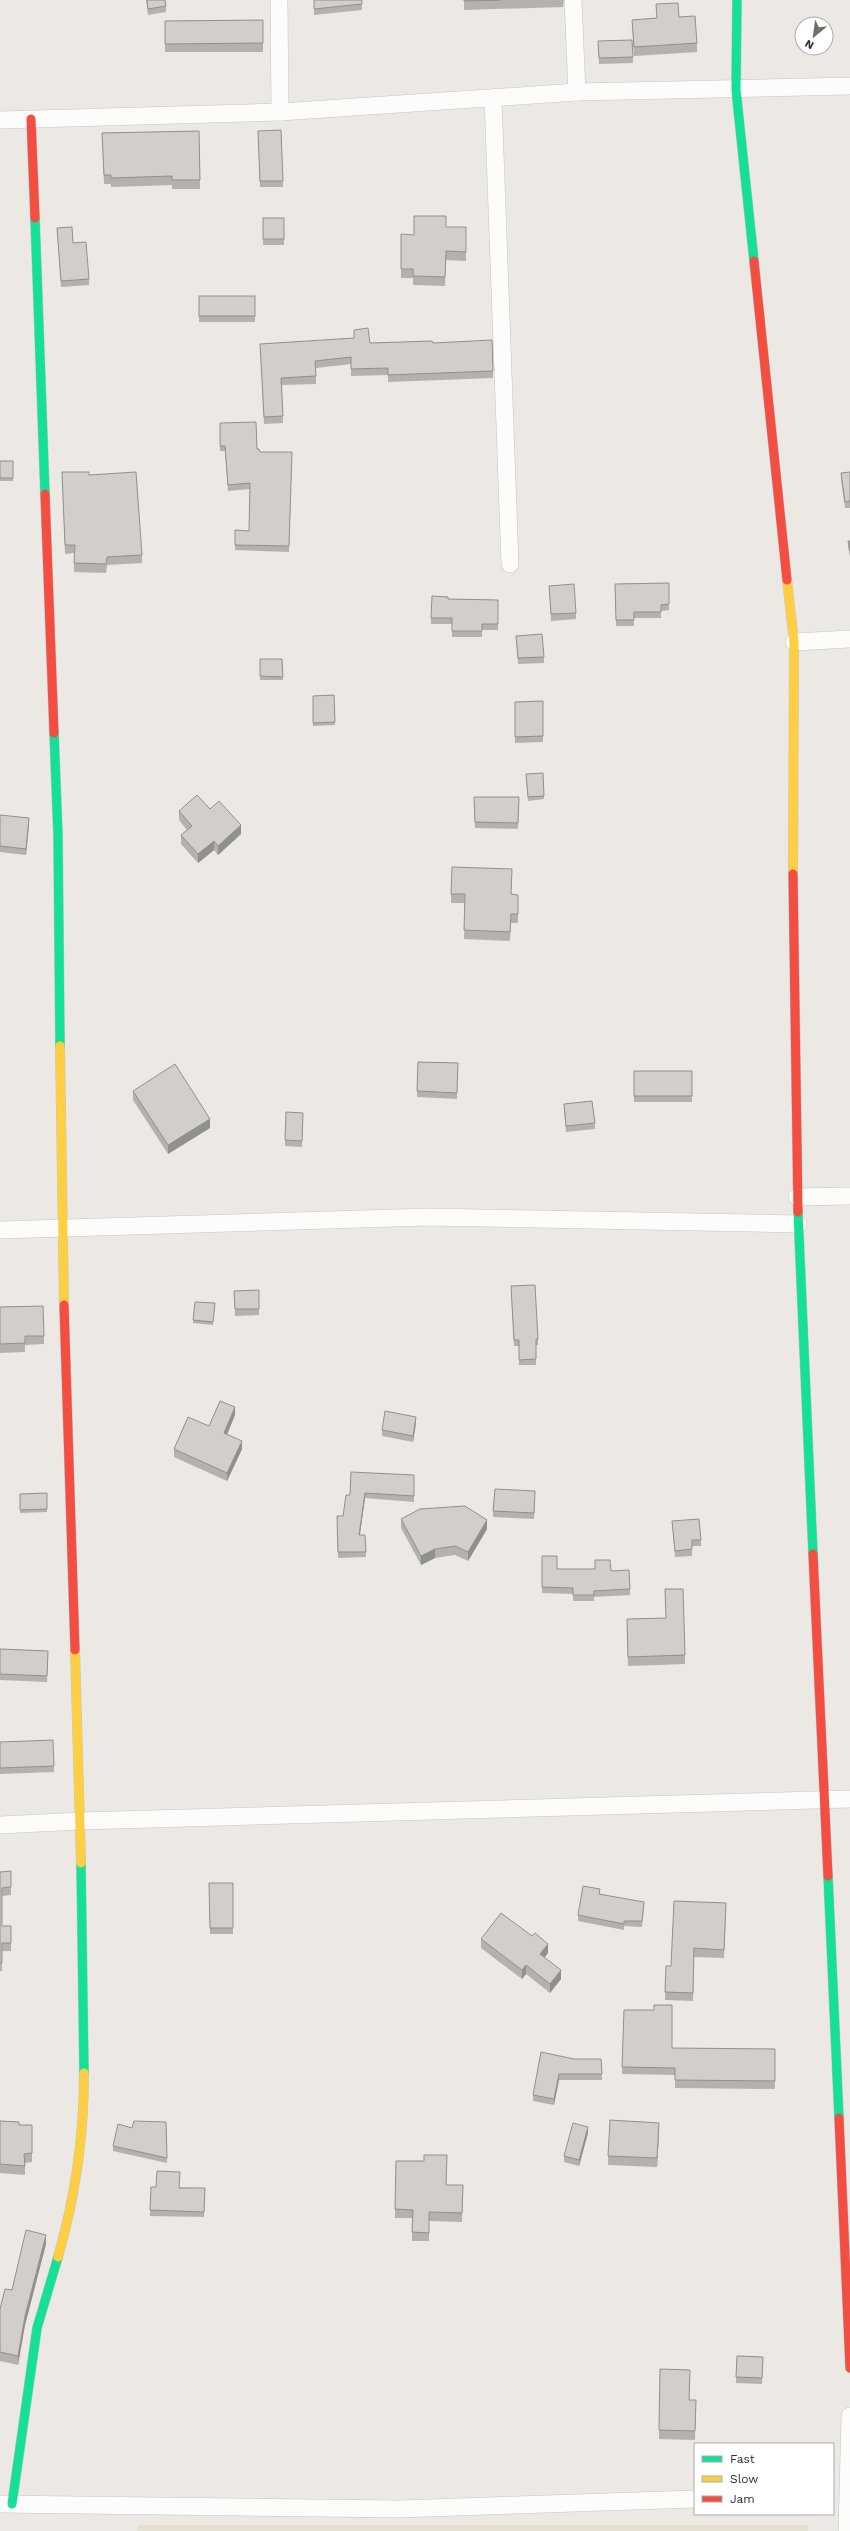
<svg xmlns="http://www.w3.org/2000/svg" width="850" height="2531" viewBox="0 0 850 2531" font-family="'Work Sans',sans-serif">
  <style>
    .education { fill: #e6e0d3 }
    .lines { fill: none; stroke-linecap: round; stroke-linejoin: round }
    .street-casing { stroke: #c5c4c5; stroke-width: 18 }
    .fast-casing { stroke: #c5c4c5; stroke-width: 10 }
    .slow-casing { stroke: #c5c4c5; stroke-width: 10 }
    .jam-casing { stroke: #c5c4c5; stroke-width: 10 }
    .street { stroke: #fcfcfb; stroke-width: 17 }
    .fast { stroke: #16e098; stroke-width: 9 }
    .slow { stroke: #ffcf43; stroke-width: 9 }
    .jam { stroke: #f24e42; stroke-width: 9 }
    .wall { fill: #b4b1af }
    .shaded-wall { fill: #92908e }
    .building { fill: #d1cecb; stroke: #92908e }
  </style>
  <rect width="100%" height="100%" fill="#ece8e4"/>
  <polygon class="education" points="138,2525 808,2525 808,2531 137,2531"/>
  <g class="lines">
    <g class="street-casing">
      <g id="street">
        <polyline points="279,0 280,112"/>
        <polyline points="573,0 577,92"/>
        <polyline points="493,98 510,564"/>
        <polyline points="0,120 280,112 577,92 850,86"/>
        <polyline points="794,642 850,639"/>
        <polyline points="797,1197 850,1196"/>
        <polyline points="0,1230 428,1217 798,1224"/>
        <polyline points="0,1825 81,1821 850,1799"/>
        <polyline points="0,2504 399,2509 695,2499"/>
        <polyline points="847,2531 850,2416"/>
      </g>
    </g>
    <g class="fast-casing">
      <g id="fast">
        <polyline points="737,0 736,90 754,261"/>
        <polyline points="35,218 45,494"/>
        <polyline points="54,733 58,835 60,1046"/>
        <polyline points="798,1212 813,1554"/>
        <polyline points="81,1863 84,2073"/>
        <polyline points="828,1876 839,2118"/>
        <polyline points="12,2504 37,2328 58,2257"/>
      </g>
    </g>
    <g class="slow-casing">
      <g id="slow">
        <polyline points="787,580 794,642 793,874"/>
        <polyline points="60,1046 64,1305"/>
        <polyline points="75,1650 81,1863"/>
        <path d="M58 2257C75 2198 84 2135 84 2073"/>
      </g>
    </g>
    <g class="jam-casing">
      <g id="jam">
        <polyline points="31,119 35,218"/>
        <polyline points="754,261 787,580"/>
        <polyline points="45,494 54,733"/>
        <polyline points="793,874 798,1212"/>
        <polyline points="64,1305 75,1650"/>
        <polyline points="813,1554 828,1876"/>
        <polyline points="839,2118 850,2368"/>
      </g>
    </g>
    <use href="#street" class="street"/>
    <use href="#fast" class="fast"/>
    <use href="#slow" class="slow"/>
    <use href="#jam" class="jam"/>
  </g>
  <g class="wall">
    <polygon points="146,0 165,0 166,6 166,12 148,15"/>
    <polygon points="314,0 362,4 362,10 314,15"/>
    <polygon points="464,0 564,0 563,7 464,10"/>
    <polygon points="656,4 679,17 697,43 697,52 634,56 632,20 657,18"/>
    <polygon points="263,20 263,52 165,52 165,21"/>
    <polygon points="632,40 633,63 599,64 598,41"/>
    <polygon points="199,131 200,189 172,189 172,185 111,187 111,184 104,184 102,133"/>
    <polygon points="258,137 283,181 283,187 260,187"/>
    <rect x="263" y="218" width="21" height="27"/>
    <polygon points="446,227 466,227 466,261 446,260 445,286 413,285 413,278 401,278 401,269 414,235"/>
    <polygon points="57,228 73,243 89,279 89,285 61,287"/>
    <rect x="199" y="296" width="56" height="26"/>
    <polygon points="370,343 433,343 493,371 493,378 388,382 388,375 351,376 351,364 316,368 316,384 282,385 283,423 264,424 260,344"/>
    <polygon points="220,423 257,449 260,452 292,452 289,552 235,550 235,530 249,531 250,489 228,491 225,451 220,451"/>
    <rect x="0" y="461" width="13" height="20"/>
    <polygon points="62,472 89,475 142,555 142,563 107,565 106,573 74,572 74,553 65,554"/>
    <polygon points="850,472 850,508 845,508 841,479 841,473"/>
    <polygon points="848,541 850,541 850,557 848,547"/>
    <polygon points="669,583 669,610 661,611 661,618 634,618 634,626 616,626 615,584"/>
    <polygon points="549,586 576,613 576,619 551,621"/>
    <polygon points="448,599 498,600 498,630 482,630 482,637 452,637 452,624 431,624 431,618"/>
    <polygon points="516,636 544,657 544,663 518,664"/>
    <polygon points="260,659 282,659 283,680 260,680"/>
    <polygon points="334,695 335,725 313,726 313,696"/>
    <polygon points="543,701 543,742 515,743 515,702"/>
    <polygon points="543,773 544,799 528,801 526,777"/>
    <polygon points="474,797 519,797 518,829 475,828"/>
    <polygon points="210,809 241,834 218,855 214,850 198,863 181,844 181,835 187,830 179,820 179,811"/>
    <polygon points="0,815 29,824 26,855 0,852"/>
    <polygon points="451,894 512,894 518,903 518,923 511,923 510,941 464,939 465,903 451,903"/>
    <polygon points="418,1062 458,1063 457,1099 417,1097"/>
    <rect x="634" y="1071" width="58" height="31"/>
    <polygon points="133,1091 210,1128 168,1154 133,1100"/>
    <polygon points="564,1104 595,1123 595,1129 566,1132 564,1110"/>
    <polygon points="303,1119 302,1147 285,1146 285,1140"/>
    <polygon points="259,1290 259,1315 235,1316 234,1291"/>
    <polygon points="511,1291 538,1339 538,1345 536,1345 536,1365 519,1365 519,1346 514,1346"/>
    <polygon points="215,1303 213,1325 193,1323 193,1320"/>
    <polygon points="0,1307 44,1336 44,1344 25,1345 25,1352 0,1353"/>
    <polygon points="235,1415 227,1435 242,1449 227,1481 174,1457 174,1449 209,1426"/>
    <polygon points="416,1423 413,1442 382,1436 382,1430"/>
    <polygon points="414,1475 414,1502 365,1498 360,1535 365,1535 366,1557 338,1558 337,1516 343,1516 350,1495"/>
    <polygon points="47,1493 47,1512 20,1513 20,1494"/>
    <polygon points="535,1498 534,1519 493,1517 493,1511"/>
    <polygon points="401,1519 487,1529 468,1561 455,1555 435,1558 421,1565 401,1528"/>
    <polygon points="672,1521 701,1540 701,1546 692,1546 692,1556 675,1557"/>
    <polygon points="542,1556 557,1569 595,1569 595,1560 611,1571 630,1589 630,1595 594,1597 594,1601 573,1601 573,1594 542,1593"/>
    <polygon points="627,1628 685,1655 685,1664 628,1666"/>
    <polygon points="0,1649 48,1651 47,1682 0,1680"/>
    <polygon points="0,1742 54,1766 54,1772 0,1774"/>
    <polygon points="0,1872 11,1887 11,1895 2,1896 2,1926 11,1926 11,1951 2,1951 2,1971 0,1971"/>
    <polygon points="209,1883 233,1883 233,1934 210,1934"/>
    <polygon points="600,1894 644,1907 642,1927 624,1926 624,1930 578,1921 578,1915"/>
    <polygon points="726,1912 724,1958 694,1957 693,2001 665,2000 666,1966 671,1966"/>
    <polygon points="481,1939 548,1953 544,1957 561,1979 550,1993 526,1974 522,1979 481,1948"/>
    <polygon points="624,2010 672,2048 775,2049 775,2089 675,2088 675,2075 622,2074"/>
    <polygon points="574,2059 601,2059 602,2080 559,2080 554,2105 533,2101 533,2095"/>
    <polygon points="0,2121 19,2125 32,2125 32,2162 25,2163 25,2175 0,2173"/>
    <polygon points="166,2122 167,2163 113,2151 113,2146 132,2128"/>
    <polygon points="659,2132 657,2167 608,2165 608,2156"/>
    <polygon points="588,2133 579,2166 564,2162 564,2156"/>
    <polygon points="396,2161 446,2185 463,2185 462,2222 429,2221 429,2241 412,2241 412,2218 395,2218"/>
    <polygon points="151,2187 205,2188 204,2217 150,2216"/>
    <polygon points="46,2244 25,2325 18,2365 0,2361 0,2309 12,2290"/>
    <polygon points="737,2356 763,2357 762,2384 736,2383"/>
    <polygon points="690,2400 696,2400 695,2440 659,2439 659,2430"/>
  </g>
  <g class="shaded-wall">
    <polygon points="29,818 29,824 26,855 26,849"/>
    <polygon points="241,825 241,834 218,855 218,846"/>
    <polygon points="214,841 214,850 198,863 198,854"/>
    <polygon points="210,1119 210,1128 168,1154 168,1145"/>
    <polygon points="235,1407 235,1415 224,1441 224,1433"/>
    <polygon points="416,1417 416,1423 413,1442 413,1436"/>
    <polygon points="242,1441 242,1449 227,1481 227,1473"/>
    <polygon points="365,1493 365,1498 359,1540 359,1535"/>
    <polygon points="487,1520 487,1529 468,1561 468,1552"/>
    <polygon points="435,1549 435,1558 421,1565 421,1556"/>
    <polygon points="548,1944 548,1953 540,1963 540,1954"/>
    <polygon points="526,1965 526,1974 522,1979 522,1970"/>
    <polygon points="561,1970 561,1979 550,1993 550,1984"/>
    <polygon points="559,2074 559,2080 554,2105 554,2099"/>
    <polygon points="659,2123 659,2132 657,2167 657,2158"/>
    <polygon points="588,2127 588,2133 579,2166 579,2160"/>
    <polygon points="46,2235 46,2244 25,2325 18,2365 18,2356 25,2316"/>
  </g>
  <g class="building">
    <polygon points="147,0 165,0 166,6 148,9"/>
    <polygon points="314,0 362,0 362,4 314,9"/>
    <polygon points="464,0 501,0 464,1"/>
    <polygon points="678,3 679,17 695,16 697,43 634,47 632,20 657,18 656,4"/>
    <polygon points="263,20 263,43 165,44 165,21"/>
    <polygon points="632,40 633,57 599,58 598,41"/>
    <polygon points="281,130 283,181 260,181 258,131"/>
    <polygon points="199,131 200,180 172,180 172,176 111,178 111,175 104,175 102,133"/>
    <polygon points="414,216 446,216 446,227 466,227 466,252 446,251 445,277 413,276 413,269 401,269 401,234 414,235"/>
    <rect x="263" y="218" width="21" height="21"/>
    <polygon points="72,227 73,243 86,242 89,279 61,281 57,228"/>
    <rect x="199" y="296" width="56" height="20"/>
    <polygon points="368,328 370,343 432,341 433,343 492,340 493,371 388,375 388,368 351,369 351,357 315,361 316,376 281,378 283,416 264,417 260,344 354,338 354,330"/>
    <polygon points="256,422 257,449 259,449 260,452 292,452 289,546 235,545 235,530 249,531 250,483 228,485 225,446 220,446 220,423"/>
    <rect x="0" y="461" width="13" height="17"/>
    <polygon points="62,472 89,472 89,475 136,472 142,555 107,557 106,564 74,563 75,545 65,545"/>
    <polygon points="850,472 850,501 845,502 841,473"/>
    <polygon points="848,541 850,541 850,551"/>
    <polygon points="669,583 669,604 661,605 661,612 634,612 634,620 616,620 615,584"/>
    <polygon points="574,584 576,613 551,614 549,586"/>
    <polygon points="432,596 448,597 448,599 498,600 498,624 482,624 482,631 452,631 452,618 431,618"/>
    <polygon points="542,634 544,657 518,658 516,636"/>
    <polygon points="260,659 282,659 283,677 260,676"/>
    <polygon points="334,695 335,722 313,723 313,696"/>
    <polygon points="543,701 543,736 515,737 515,702"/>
    <polygon points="543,773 544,796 528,797 526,774"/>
    <polygon points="197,795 210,809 219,801 241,825 218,846 214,841 198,854 181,835 192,826 179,811"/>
    <polygon points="474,797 519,797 518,823 475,822"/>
    <polygon points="0,815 29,818 26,849 0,846"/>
    <polygon points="452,867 512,869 511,894 518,895 518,914 511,914 510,932 464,930 465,894 451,894"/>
    <polygon points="418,1062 458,1063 457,1093 417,1091"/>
    <polygon points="175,1064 210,1119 168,1145 133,1091"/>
    <rect x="634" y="1071" width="58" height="25"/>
    <polygon points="592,1101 595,1123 566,1126 564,1104"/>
    <polygon points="286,1112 303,1113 302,1141 285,1140"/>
    <polygon points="535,1285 538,1339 536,1339 536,1359 519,1360 519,1340 514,1340 511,1286"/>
    <polygon points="259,1290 259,1309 235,1309 234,1291"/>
    <polygon points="195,1302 215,1303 213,1322 193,1320"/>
    <polygon points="43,1306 44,1336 25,1336 25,1343 0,1344 0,1307"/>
    <polygon points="220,1401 235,1407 224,1433 242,1441 227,1473 174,1449 188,1417 209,1426"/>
    <polygon points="385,1411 416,1417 413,1436 382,1430"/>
    <polygon points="351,1472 414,1475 414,1496 365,1493 359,1535 365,1535 366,1552 338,1552 337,1516 343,1516 346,1495 350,1495"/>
    <polygon points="495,1489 535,1491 534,1513 493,1511"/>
    <polygon points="47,1493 47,1509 20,1510 20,1494"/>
    <polygon points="465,1506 487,1520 468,1552 455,1546 435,1549 421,1556 401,1519 420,1509"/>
    <polygon points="699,1519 701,1540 692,1540 692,1549 675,1551 672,1521"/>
    <polygon points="542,1556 557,1556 557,1569 595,1569 595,1560 610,1560 611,1571 629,1570 630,1589 594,1591 594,1595 573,1595 573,1588 542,1587"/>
    <polygon points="665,1589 683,1589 685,1655 628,1657 627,1619 666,1618"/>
    <polygon points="0,1649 48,1651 47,1676 0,1674"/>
    <polygon points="53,1740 54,1766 0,1768 0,1742"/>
    <polygon points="11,1871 11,1887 2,1888 2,1926 11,1926 11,1943 2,1943 2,1963 0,1963 0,1872"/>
    <polygon points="209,1883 233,1883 233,1928 210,1928"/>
    <polygon points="583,1886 600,1889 599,1894 644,1902 642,1921 624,1921 624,1924 578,1915"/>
    <polygon points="674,1901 726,1903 724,1950 694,1948 693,1993 665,1992 666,1966 671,1966"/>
    <polygon points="501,1913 532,1936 535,1933 548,1944 540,1954 561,1970 550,1984 526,1965 522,1970 481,1939"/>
    <polygon points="654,2005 672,2005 672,2048 775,2049 775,2081 675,2080 675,2068 622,2067 624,2010 654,2010"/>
    <polygon points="541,2052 574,2059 601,2059 602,2074 559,2074 554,2099 533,2095"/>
    <polygon points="610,2120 659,2123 657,2158 608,2156"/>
    <polygon points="0,2121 19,2122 19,2125 32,2125 32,2153 24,2154 25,2166 0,2164"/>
    <polygon points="134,2121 166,2122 167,2158 113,2146 118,2124 132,2128"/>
    <polygon points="573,2123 588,2127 579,2160 564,2156"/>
    <polygon points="424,2155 447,2155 446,2185 463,2185 462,2213 429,2212 429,2233 412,2232 413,2210 395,2209 396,2161 424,2161"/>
    <polygon points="157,2171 180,2172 179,2188 205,2188 204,2212 150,2210 151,2187 156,2187"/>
    <polygon points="26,2230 46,2235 25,2316 18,2356 0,2352 0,2309 5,2289 12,2290"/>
    <polygon points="737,2356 763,2357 762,2378 736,2377"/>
    <polygon points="660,2369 690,2370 689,2400 696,2400 695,2431 659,2430"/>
  </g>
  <rect x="694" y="2443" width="140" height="72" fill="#ffffff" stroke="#ababab"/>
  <rect x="702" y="2456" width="20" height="6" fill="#16e098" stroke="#ababab"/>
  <text x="730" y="2463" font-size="12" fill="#2e2e2e">Fast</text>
  <rect x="702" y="2476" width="20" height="6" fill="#ffcf43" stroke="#ababab"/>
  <text x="730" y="2483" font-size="12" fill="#2e2e2e">Slow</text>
  <rect x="702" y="2496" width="20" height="6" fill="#f24e42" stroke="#ababab"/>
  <text x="730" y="2503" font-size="12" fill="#2e2e2e">Jam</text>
  <g transform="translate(814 36) rotate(209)"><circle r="19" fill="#ffffff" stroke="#ababab"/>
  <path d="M0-3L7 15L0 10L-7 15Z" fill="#706f6e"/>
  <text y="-6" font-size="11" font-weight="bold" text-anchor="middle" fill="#2e2e2e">N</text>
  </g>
</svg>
